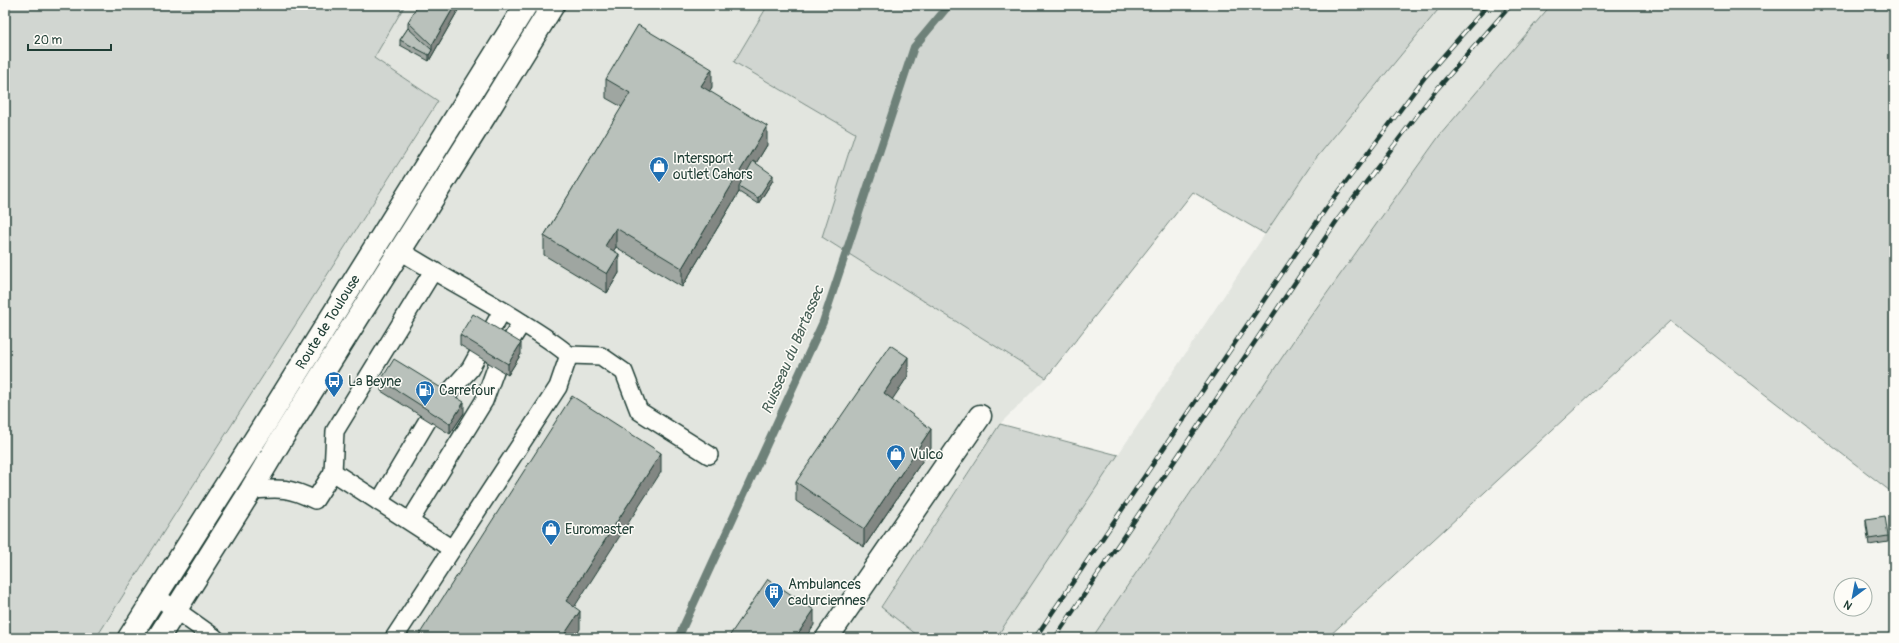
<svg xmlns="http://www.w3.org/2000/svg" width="1899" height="643" viewBox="0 0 1899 643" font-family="Pangolin,sans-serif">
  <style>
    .built { fill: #e2e5df }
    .green { fill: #d1d6d1; stroke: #788a82 }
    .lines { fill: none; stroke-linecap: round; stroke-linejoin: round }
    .stream { stroke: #6e8179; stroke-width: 8 }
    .lane-casing { stroke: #1f3d34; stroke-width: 20 }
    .street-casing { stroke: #1f3d34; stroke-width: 25 }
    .primary-casing { stroke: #1f3d34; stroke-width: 25 }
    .lane { stroke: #fdfcf7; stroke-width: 17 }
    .street { stroke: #fdfcf7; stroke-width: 22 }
    .primary { stroke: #fdfcf7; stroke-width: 22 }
    .rail-casing { stroke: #1f3d34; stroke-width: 4.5 }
    .rail { stroke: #fdfcf7; stroke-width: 3; stroke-dasharray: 9; stroke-linecap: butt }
    .wall { fill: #9fa6a1; stroke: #1f3d34 }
    .shaded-wall { fill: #828783; stroke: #1f3d34 }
    .building { fill: #b9c1bb; stroke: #1f3d34 }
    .labels { text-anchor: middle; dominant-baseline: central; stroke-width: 3; stroke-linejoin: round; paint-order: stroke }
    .poi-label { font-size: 14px; fill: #1f3d34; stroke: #fdfcf7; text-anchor: start }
    .street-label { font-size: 14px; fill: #1f3d34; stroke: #fdfcf7 }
    .water-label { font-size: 15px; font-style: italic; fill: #475f56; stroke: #fdfcf7 }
  </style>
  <rect width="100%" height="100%" fill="#f4f4ef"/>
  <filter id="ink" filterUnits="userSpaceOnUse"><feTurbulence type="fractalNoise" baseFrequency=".025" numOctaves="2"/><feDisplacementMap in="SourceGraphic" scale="8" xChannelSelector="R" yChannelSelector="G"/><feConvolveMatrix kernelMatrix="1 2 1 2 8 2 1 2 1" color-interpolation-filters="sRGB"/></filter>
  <g filter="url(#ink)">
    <g class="built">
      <polygon points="405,5 768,5 734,62 855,133 822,237 1046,378 1000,424 881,606 921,638 96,638 438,102 374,58"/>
      <polygon points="1442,5 1551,5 1440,135 1300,331 1092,638 996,638 1313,162"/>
    </g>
    <g class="green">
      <polygon points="5,5 405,5 374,58 438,101 96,638 5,638"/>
      <polygon points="768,5 1442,5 1313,162 1265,234 1193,192 1046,378 822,237 855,133 734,62"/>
      <polygon points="1551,5 1894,5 1894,494 1670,321 1327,638 1092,638 1300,331 1440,135"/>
      <polygon points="1000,424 1118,455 996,638 921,638 881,607"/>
    </g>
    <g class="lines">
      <polyline class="stream" points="678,638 823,322 914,47 949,5"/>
      <g class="lane-casing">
        <g id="lane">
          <polyline points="569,355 601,356 624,372 639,411 709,455"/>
          <polyline points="333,472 335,431 433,271"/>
          <path d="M251 490C281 488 288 487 315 500L333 472 452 549"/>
          <polyline points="379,502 435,408 470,369 502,311"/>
          <polyline points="410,521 484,401 500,357 522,323"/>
          <polyline points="156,596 215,638"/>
          <path d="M394 638 558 387 569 355C549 338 527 326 505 312 470 291 434 272 399 250"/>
        </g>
      </g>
      <g class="street-casing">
        <polyline id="street" points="827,638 980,416"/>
      </g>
      <g class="primary-casing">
        <g id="primary">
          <polyline points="129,638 263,427 526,5"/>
          <polyline points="158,638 251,490 282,438 484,117 553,5"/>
        </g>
      </g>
      <use href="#lane" class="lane"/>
      <use href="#street" class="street"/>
      <use href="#primary" class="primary"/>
      <g class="rail-casing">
        <g id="rail">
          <polyline points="1035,638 1325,210 1425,77 1488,5"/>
          <polyline points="1055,638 1338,219 1437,89 1511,5"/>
        </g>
      </g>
      <use href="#rail" class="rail"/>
    </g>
    <g class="wall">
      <polygon points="461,5 429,61 400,45 400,40 408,28 408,22"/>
      <polygon points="606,79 712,87 709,91 767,145 756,163 773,180 758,204 739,192 682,287 616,247 613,251 619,273 607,293 544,255 544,236 622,107 606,98"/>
      <polygon points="460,335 521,354 508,375 460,345"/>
      <polygon points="908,376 892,399 931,448 864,547 796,501 796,482"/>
      <polygon points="381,380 464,413 450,434 381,391"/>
      <polygon points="1866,519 1888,536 1888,542 1869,545 1866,525"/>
    </g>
    <g class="shaded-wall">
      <polygon points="455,5 461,5 429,61 429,55 432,50 432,45"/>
      <polygon points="712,69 712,87 701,105 701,86"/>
      <polygon points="767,126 767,145 741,188 739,186 739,192 682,287 682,268"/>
      <polygon points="773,175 773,180 758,204 758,198"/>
      <polygon points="616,228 616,247 605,265 605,246"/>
      <polygon points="619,254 619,273 607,293 607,274"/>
      <polygon points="521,343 521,354 508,375 508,364"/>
      <polygon points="908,357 908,376 884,412 884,393"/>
      <polygon points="464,402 464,413 450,434 450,424"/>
      <polygon points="931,429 931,448 864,547 864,529"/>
      <polygon points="661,453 661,472 566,620 566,601"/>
      <polygon points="814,610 814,625 805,638 795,638"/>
      <polygon points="580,611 580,629 575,638 562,638"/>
    </g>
    <g class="building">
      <polygon points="418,5 455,5 432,45 408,22"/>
      <polygon points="638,25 712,69 701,86 767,126 682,268 616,228 605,246 619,254 607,274 544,236 630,93 606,79"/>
      <polygon points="408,28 432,50 429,55 400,40"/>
      <polygon points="753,161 773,175 758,198 739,186"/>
      <polygon points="473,314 521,343 508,364 460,335"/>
      <polygon points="890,345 908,357 884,393 931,429 864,529 796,482"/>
      <polygon points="394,359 464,402 450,424 381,380"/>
      <polygon points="572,396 661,453 566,601 580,611 562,638 417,638"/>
      <polygon points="1885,516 1888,536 1869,539 1866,519"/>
      <polygon points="768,579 814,610 795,638 728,638"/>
    </g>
  </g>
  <defs>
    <g id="shop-pin" transform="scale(1)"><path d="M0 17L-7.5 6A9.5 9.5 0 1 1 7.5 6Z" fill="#1f6fb2" stroke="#fdfcf7"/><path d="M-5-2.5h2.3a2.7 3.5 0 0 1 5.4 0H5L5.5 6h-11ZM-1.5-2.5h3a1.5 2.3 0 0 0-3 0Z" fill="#fff"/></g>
    <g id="bus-pin" transform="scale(1)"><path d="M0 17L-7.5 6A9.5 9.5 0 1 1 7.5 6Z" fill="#1f6fb2" stroke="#fdfcf7"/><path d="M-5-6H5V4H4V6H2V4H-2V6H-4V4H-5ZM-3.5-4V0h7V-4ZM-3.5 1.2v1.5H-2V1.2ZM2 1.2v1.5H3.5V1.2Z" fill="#fff"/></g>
    <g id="fuel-pin" transform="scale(1)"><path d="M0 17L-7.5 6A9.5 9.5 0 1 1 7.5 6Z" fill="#1f6fb2" stroke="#fdfcf7"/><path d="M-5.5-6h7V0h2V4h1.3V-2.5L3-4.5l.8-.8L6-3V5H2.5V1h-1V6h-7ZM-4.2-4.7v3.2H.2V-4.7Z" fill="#fff"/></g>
    <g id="building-pin" transform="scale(1)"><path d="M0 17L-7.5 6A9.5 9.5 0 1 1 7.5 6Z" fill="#1f6fb2" stroke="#fdfcf7"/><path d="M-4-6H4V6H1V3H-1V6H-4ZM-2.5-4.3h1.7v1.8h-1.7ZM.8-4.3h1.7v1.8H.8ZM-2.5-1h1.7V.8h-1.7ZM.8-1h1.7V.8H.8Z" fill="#fff"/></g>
  </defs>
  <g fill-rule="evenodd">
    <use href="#shop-pin" x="659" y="166"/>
    <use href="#bus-pin" x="334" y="381"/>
    <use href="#fuel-pin" x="425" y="390"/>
    <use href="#shop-pin" x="896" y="454"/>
    <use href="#shop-pin" x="551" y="529"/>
    <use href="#building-pin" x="774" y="592"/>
  </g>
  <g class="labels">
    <g class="poi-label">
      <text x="673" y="158">Intersport<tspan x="673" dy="16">outlet Cahors</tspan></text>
      <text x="348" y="381">La Beyne</text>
      <text x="439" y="390">Carrefour</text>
      <text x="910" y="454">Vulco</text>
      <text x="565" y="529">Euromaster</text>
      <text x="788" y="584">Ambulances<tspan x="788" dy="16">cadurciennes</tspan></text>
    </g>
    <g class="street-label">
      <text transform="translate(328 322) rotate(-58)">Route de Toulouse</text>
    </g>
    <g class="water-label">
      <text transform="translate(793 350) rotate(-67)">Ruisseau du Bartassec</text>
    </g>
  </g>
  <rect width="1899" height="643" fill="none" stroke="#fdfcf7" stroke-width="20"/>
  <rect x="10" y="10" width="1879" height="623" fill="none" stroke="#1f3d34" stroke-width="1.5" filter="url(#ink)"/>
  <g transform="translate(1853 597) rotate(212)"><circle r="19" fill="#fdfcf7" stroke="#a4b0a9"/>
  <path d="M0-3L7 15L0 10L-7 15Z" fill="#1f6fb2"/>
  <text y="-6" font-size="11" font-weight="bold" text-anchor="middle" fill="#1f3d34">N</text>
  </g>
  <path d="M28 44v6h83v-6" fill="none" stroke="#1f3d34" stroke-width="2"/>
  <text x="34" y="44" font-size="12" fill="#1f3d34" stroke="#fdfcf7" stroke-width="3" paint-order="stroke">20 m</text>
</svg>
